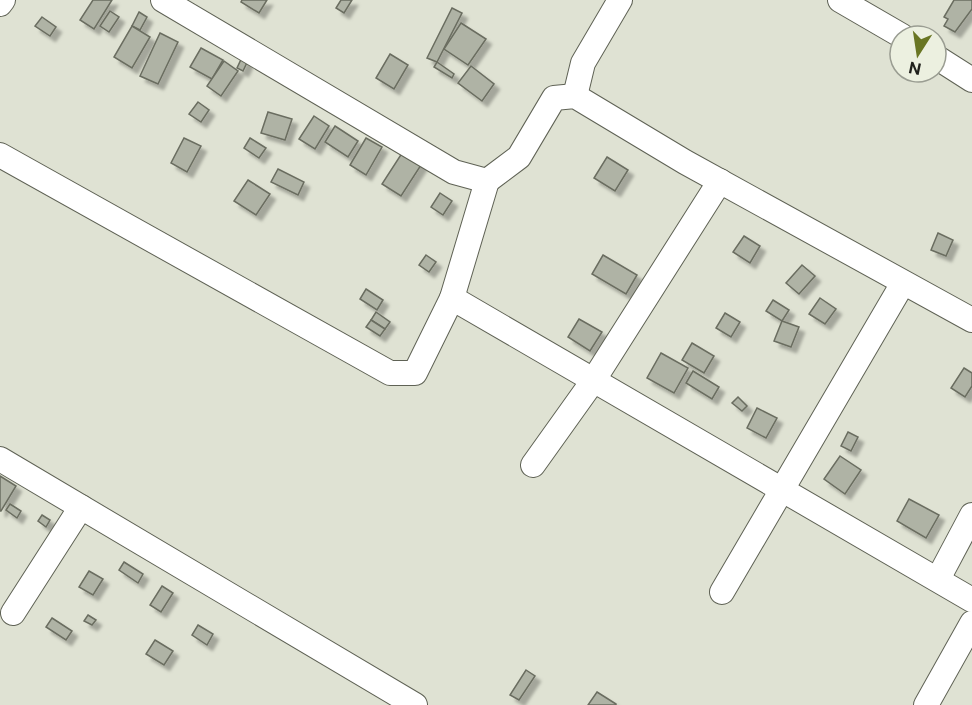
<svg xmlns="http://www.w3.org/2000/svg" width="972" height="705" viewBox="0 0 972 705" font-family="'Public Sans',sans-serif">
  <style>
    .building { fill: #afb3a5; stroke: #6a6d60; stroke-width: 1.5; filter: url(#shadow) }
    .lines { fill: none; stroke-linecap: round; stroke-linejoin: round }
    .minor-casing { stroke: #5f6255; stroke-width: 26 }
    .minor { stroke: #fff; stroke-width: 24 }
  </style>
  <defs>
    <filter id="shadow"><feDropShadow dx="5.5" dy="5.5" stdDeviation="1.5" flood-color="#0004"/></filter>
  </defs>
  <rect width="100%" height="100%" fill="#dfe2d3"/>
  <g class="building">
    <polygon points="93,0 112,0 94,29 80,20"/>
    <polygon points="242,0 267,0 259,13 241,2"/>
    <polygon points="341,0 352,0 344,13 336,8"/>
    <polygon points="954,0 972,0 972,9 955,32 944,26 948,19 944,17"/>
    <polygon points="452,8 462,13 437,62 427,58"/>
    <polygon points="110,11 119,17 109,32 100,26"/>
    <polygon points="139,12 147,17 140,30 132,26"/>
    <polygon points="42,17 56,27 50,36 35,26"/>
    <polygon points="461,23 486,39 468,65 444,49"/>
    <polygon points="132,26 150,37 132,68 114,57"/>
    <polygon points="160,33 178,42 158,84 140,76"/>
    <polygon points="201,48 223,60 212,79 190,67"/>
    <polygon points="245,51 251,54 243,71 237,68"/>
    <polygon points="390,54 408,65 394,89 376,78"/>
    <polygon points="224,61 238,71 221,96 207,86"/>
    <polygon points="437,62 454,74 452,78 434,67"/>
    <polygon points="471,66 494,84 482,101 458,83"/>
    <polygon points="198,102 209,110 201,122 189,114"/>
    <polygon points="268,112 292,119 285,140 261,133"/>
    <polygon points="314,116 329,126 315,149 299,139"/>
    <polygon points="335,126 358,141 348,157 325,142"/>
    <polygon points="184,138 201,146 187,172 171,163"/>
    <polygon points="250,138 266,148 259,158 244,148"/>
    <polygon points="366,138 382,147 366,175 350,165"/>
    <polygon points="404,150 423,162 401,196 382,184"/>
    <polygon points="607,157 628,170 615,191 594,178"/>
    <polygon points="278,169 304,182 298,195 271,182"/>
    <polygon points="248,180 270,194 256,215 234,201"/>
    <polygon points="440,193 452,201 443,215 431,207"/>
    <polygon points="938,233 953,240 946,256 931,250"/>
    <polygon points="744,236 760,246 750,263 733,252"/>
    <polygon points="426,255 436,262 429,272 419,265"/>
    <polygon points="603,255 637,275 626,294 592,274"/>
    <polygon points="802,265 815,276 799,294 786,283"/>
    <polygon points="366,289 383,300 377,310 360,299"/>
    <polygon points="820,298 836,309 825,324 809,314"/>
    <polygon points="773,300 789,310 782,321 766,311"/>
    <polygon points="376,312 390,322 385,329 371,320"/>
    <polygon points="725,313 740,322 731,337 716,328"/>
    <polygon points="579,319 602,332 590,351 568,337"/>
    <polygon points="371,320 385,329 380,336 366,327"/>
    <polygon points="782,321 799,327 791,347 774,341"/>
    <polygon points="692,343 714,356 704,373 682,360"/>
    <polygon points="661,353 688,368 674,393 647,378"/>
    <polygon points="964,368 972,373 972,386 965,397 951,388"/>
    <polygon points="693,371 719,387 712,399 686,383"/>
    <polygon points="738,397 747,406 742,411 732,403"/>
    <polygon points="757,408 777,418 766,438 747,428"/>
    <polygon points="848,432 858,437 851,451 841,446"/>
    <polygon points="840,456 861,470 845,494 824,479"/>
    <polygon points="0,476 16,486 1,511 0,511"/>
    <polygon points="909,499 939,515 926,538 897,521"/>
    <polygon points="10,504 21,511 17,518 6,510"/>
    <polygon points="42,515 50,520 46,527 38,521"/>
    <polygon points="124,562 143,574 138,583 119,570"/>
    <polygon points="89,571 103,579 93,595 79,587"/>
    <polygon points="162,586 173,593 161,612 150,605"/>
    <polygon points="88,615 96,620 92,625 84,621"/>
    <polygon points="52,618 72,631 66,640 46,627"/>
    <polygon points="198,625 213,634 207,645 192,635"/>
    <polygon points="155,640 173,651 164,665 146,654"/>
    <polygon points="526,670 535,676 519,700 510,695"/>
    <polygon points="597,692 616,704 616,705 588,705"/>
  </g>
  <g class="lines">
    <g class="minor-casing">
      <g id="minor">
        <polyline points="163,0 454,172 487,181 519,157 554,98 575,96 685,162 972,320"/>
        <polyline points="840,0 902,36"/>
        <polyline points="0,4 3,0"/>
        <polyline points="936,57 972,80"/>
        <polyline points="575,96 583,63 620,0"/>
        <polyline points="0,155 390,373 415,373 452,298 972,600"/>
        <polyline points="452,298 487,181"/>
        <polyline points="0,459 415,705"/>
        <polyline points="533,465 593,381 720,181"/>
        <polyline points="938,579 972,515"/>
        <polyline points="722,592 903,283"/>
        <polyline points="13,613 81,507"/>
        <polyline points="926,705 972,623"/>
      </g>
    </g>
    <use href="#minor" class="minor"/>
  </g>
  <g transform="translate(918 54) rotate(192)"><circle r="28" fill="#ecf0e0" stroke="#9a9d92" stroke-width="1.5"/>
  <path d="M0-4.5L10 22L0 15L-10 22Z" fill="#697623"/>
  <text y="-9" font-size="16" font-weight="bold" text-anchor="middle" fill="#20211c">N</text>
  </g>
</svg>
